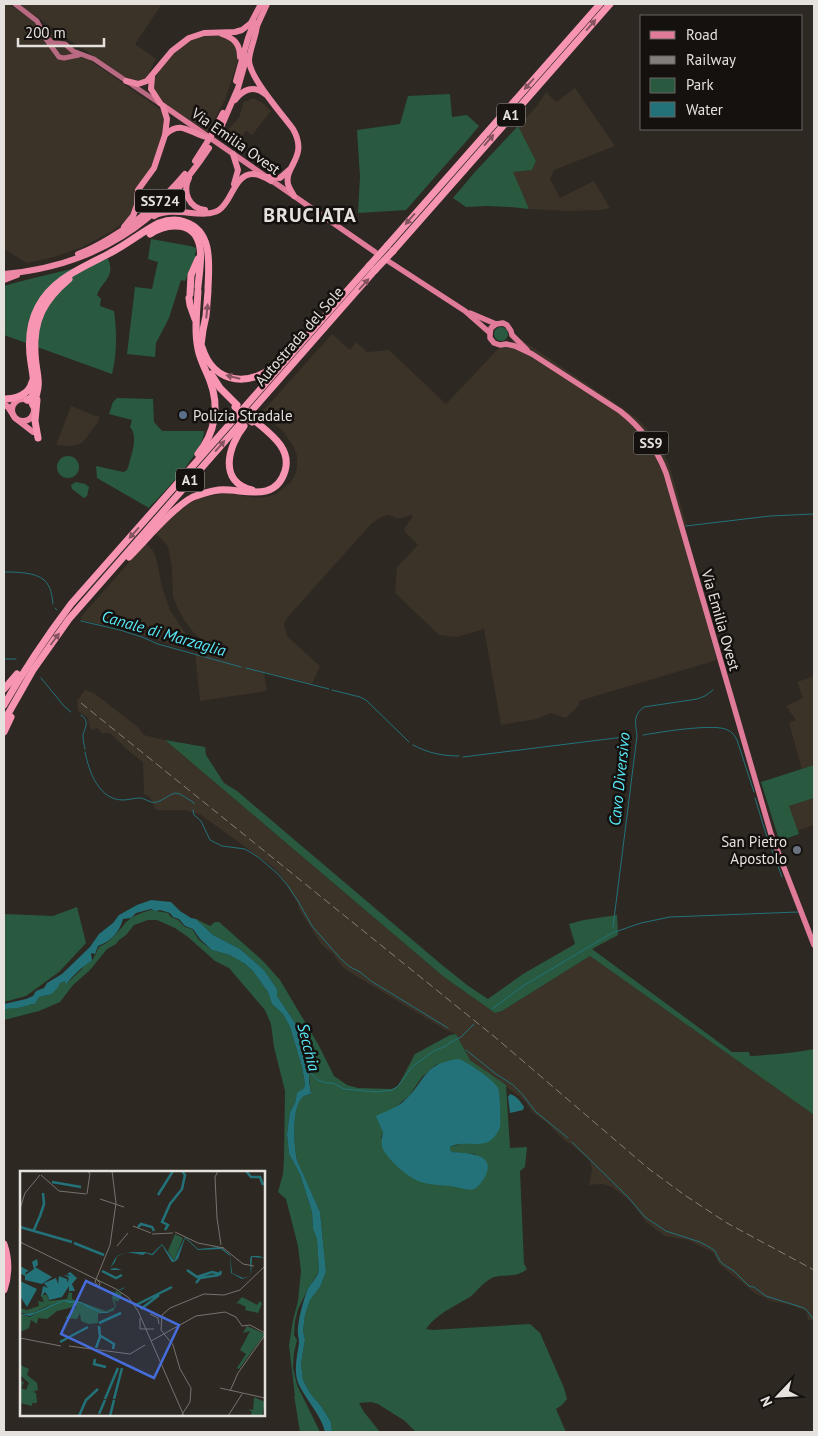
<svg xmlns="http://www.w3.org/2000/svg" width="818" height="1436" viewBox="0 0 818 1436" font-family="'PT Sans',sans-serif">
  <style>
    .built { fill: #3b3228 }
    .green { fill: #295a40; fill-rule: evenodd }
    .water { fill: #23727a }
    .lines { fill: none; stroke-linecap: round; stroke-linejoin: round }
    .stream { stroke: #23727a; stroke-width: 1 }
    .secondary { stroke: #b96a82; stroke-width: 5 }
    .primary { stroke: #e17b9a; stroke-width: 5.5 }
    .trunk { stroke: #ec88a6; stroke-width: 6 }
    .motorway { stroke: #f795b2; stroke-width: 7 }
    .rail { stroke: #837f7a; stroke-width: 1; stroke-dasharray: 8 4; stroke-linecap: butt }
    .trunk-bridge { stroke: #ec88a6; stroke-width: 6 }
    .motorway-bridge { stroke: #f795b2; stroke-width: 7 }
    .oneway { fill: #865360 }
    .service-dot { fill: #5c6f8a; stroke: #14110f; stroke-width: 2 }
    .worship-dot { fill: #6b7280; stroke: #14110f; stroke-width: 2 }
    .labels { text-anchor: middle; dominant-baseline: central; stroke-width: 5; stroke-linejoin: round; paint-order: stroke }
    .shield { fill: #14110f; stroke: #a6a3a0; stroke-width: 1 }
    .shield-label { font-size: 14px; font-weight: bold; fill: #e5e2de }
    .street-label { font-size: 15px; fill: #e5e2de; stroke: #14110f }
    .poi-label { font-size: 15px; fill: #e5e2de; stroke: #14110f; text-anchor: start }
    .water-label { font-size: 16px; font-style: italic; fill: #5aebfa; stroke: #14110f }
    .district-label { font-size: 20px; font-weight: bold; letter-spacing: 1px; fill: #e5e2de; stroke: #14110f }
    .inset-river { fill: none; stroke: #23727a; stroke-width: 2.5 }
    .inset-road { fill: none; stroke: #77726d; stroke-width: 1 }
    .view { fill: #456cd9; fill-opacity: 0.15; stroke: #456cd9; stroke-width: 2.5 }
    .inset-edge { fill: none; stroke: #e5e2de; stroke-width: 2.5 }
  </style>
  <rect width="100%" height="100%" fill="#2d2822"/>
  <g class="built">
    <polygon points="4,4 9,4 157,107 162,111 166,119 158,150 132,213 126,220 114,230 83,247 54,257 27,263 4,249"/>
    <polygon points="19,4 162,4 135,44 156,59 145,80 141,82 129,80 71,41"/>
    <polygon points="207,35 220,35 229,39 238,49 238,60 225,100 207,132 157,98 152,82 165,62 184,45 194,39"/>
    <polygon points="575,88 615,146 554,170 550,179 560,198 594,181 610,208 601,210 569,211 529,209 512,172 532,170 536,161 518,126 537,106 546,92 556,102"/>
    <polygon points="253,98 264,104 271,111 252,135 246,131 233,149 220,139 239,117 244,102"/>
    <polygon points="332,334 350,350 356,342 367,352 389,350 446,404 498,349 519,338 637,418 647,429 662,450 669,464 687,527 680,528 717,660 579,701 579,705 566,718 551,713 537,719 501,725 484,629 457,637 439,635 395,593 397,567 418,545 405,532 404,529 413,516 410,515 402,518 396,518 389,515 382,517 372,523 287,618 284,624 287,636 320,666 312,684 264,672 267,691 200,701 195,653 207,656 209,646 194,633 184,620 178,609 173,597 172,573 172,568 168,546 155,533 178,512 190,503 202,497 227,493 256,498 266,497 276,494 291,482 296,473 297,465 297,455 293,446 283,431 261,413"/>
    <polygon points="71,406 96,416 100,415 98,422 83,442 80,444 70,446 56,445"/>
    <polygon points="146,543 153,551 156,557 162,587 170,610 189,639 188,644 183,649 123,629 81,620 81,617"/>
    <polygon points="814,676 814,765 802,769 789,723 796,720 786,706 803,698 797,682"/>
    <polygon points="85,690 94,693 139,728 144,735 165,740 444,977 495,1013 502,1011 590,956 814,1115 814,1320 808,1320 806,1311 787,1304 771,1301 756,1294 719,1264 714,1254 710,1251 688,1240 665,1236 646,1222 630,1201 612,1187 602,1184 589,1185 592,1169 590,1161 571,1144 565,1141 547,1123 532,1112 524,1100 470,1060 456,1034 444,1029 346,970 341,965 333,954 322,945 315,935 299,909 297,902 279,873 269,864 201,815 186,810 156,810 150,797 144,794 143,762 131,753 110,733 101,733 101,731 97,728 92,730 89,725 88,718 78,711 77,701"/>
    <polygon points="814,798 814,825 797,831 789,806"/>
  </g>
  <g class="green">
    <polygon points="450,94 452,117 467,115 479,126 470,137 406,210 358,213 360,177 357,130 400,124 408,96"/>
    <polygon points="518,126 536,161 532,170 513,172 529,209 511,207 487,206 466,207 453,198 475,172"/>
    <polygon points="151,239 190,246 196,248 195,257 185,281 181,280 169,318 156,343 155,357 127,354 135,287 152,289 158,262 148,259"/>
    <path d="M103 259H108C116 277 102 281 97 295L101 299 100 306 114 311C117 332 117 354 112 374L4 335V286C37 276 71 271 103 259Z"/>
    <circle cx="501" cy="334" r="7"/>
    <path d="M117 398 153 399 154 422 162 431H204C204 453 164 491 149 508L97 478 96 466 123 472 126 471 128 468C131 455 139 437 130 427L132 420 109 414 113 402Z"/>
    <circle cx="68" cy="467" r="11"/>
    <polygon points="76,482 85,484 89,487 87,496 84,498 72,489 71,485"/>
    <path d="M165 740 205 747 206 755 224 783 237 791 442 965 467 985 488 999 523 974 575 944 569 924 584 920 617 915 618 935 592 949 732 1052H749L750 1056C772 1055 793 1053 814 1049V1115L590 956 502 1011 495 1013 444 977Z"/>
    <polygon points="814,765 814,798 789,806 799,834 788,838 788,841 780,843 761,782"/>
    <polygon points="77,907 86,943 59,972 26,996 4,1002 4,914 53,916"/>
    <path d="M151 910 168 913 171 917 178 920 185 927 192 929 199 940 212 950 230 955 239 959 253 971 268 992 272 1004 283 1014 290 1027 302 1067 305 1084 304 1088 297 1094 295 1103 290 1112 287 1134 289 1154 300 1174 312 1212 313 1229 317 1239 319 1271 308 1289 298 1309 295 1321 294 1335 297 1340 294 1352 293 1368 297 1385 320 1432H300L294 1395 295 1396 289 1345 293 1320 298 1301 301 1271 298 1246 286 1199 278 1192 283 1174 284 1159 285 1091 274 1047 271 1024 265 1010 229 968 215 961 188 937 175 928 157 920H148L134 925 126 935 119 940 116 944 107 949 90 970 73 985 60 1002 39 1011 4 1020V1010L5 1008 22 1007 28 1005 35 1004 39 997 52 994 59 984 65 981 67 983 82 969 84 965 92 961 99 947C110 942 115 935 123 926 129 917 140 913 151 910Z"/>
    <path d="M196 919 210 926 215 922H219L263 961 280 980 318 1044 334 1076 347 1085 358 1088 392 1089 398 1086 415 1054 450 1035 456 1034 470 1060 506 1085 510 1148 527 1147 525 1167 520 1171 524 1264 527 1269C516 1279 500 1273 490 1279 483 1283 477 1291 470 1297 455 1306 436 1314 426 1329L433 1330 530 1324 540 1333 564 1388 567 1399 562 1405 556 1409 566 1432H416L405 1421 378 1404 371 1402 359 1403 364 1412 380 1432H332L331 1422 321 1406 310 1393 303 1380 301 1364 305 1339 303 1331 305 1315 310 1300 320 1287 326 1272 320 1212 297 1160C294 1147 291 1105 303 1097 305 1095 308 1095 311 1094L307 1059 299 1044V1029L277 996V989L264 970 240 949 213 935ZM437 1064 483 1143H463L450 1147V1150L452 1152 475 1154 481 1182C477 1188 471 1190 464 1188L381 1138 383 1132 379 1120 409 1096 422 1077Z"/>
  </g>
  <g class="water">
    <path d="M151 900 171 902 180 911 191 918 196 919 213 935 240 949 264 970 277 989V996L299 1029V1044L309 1065V1081L311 1094C309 1094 304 1096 303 1097 291 1106 294 1147 297 1160L320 1212 326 1272 320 1287 310 1300 305 1315 303 1331 305 1339 301 1364 303 1380 310 1393 321 1406 331 1422 332 1432H325C321 1415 307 1401 299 1385 293 1372 297 1357 299 1343 299 1338 297 1333 298 1328 299 1316 303 1302 307 1291 310 1284 316 1279 319 1271L317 1239 313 1229 312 1212 300 1174 289 1154 287 1134 290 1112 295 1103 297 1093 304 1088 305 1084 302 1067 290 1027 283 1014 272 1004 268 992 253 971 244 963 230 955 212 950 200 939 193 929 185 926 179 919 173 917 170 913 160 910 155 911 151 909 136 913 131 918 123 919C119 933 111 941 98 946L95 954 91 953 92 961C83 965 73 976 66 984L65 981 59 984V986L52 994 39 997 35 1004C30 1004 26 1006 22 1007 15 1009 10 1007 4 1010V1004L26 999 33 996 36 991 44 988 47 983 62 974 90 947 99 934 113 923 119 915 137 905Z"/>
    <path d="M458 1059C465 1060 495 1081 498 1088 500 1092 501 1123 500 1127 499 1131 494 1138 491 1140 482 1148 462 1140 450 1147V1150L452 1152C465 1153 496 1153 486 1175 483 1180 480 1186 474 1189 467 1191 458 1187 451 1186 441 1185 430 1185 421 1182 409 1179 386 1158 382 1147 381 1141 382 1137 383 1132L376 1116C386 1111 396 1108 404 1101 426 1081 422 1064 458 1059Z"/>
    <path d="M510 1094C517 1096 520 1101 524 1107L523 1110 510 1113 508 1097Z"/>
  </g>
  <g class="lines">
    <g class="stream">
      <polyline points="686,526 770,516 814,514"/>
      <path d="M4 572C16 572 35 572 44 580 51 586 52 596 53 604"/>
      <polyline points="55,608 57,610"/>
      <polyline points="81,621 120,630 142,637 158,644 241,667"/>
      <polyline points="4,659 16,659"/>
      <polyline points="246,668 329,689"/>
      <polyline points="41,678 64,706 71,712"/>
      <polyline points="332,690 360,697 366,700 409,742"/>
      <path d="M81 715C90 721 85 727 83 735 83 740 84 744 85 749"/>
      <path d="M643 735C661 732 710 724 725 729 731 731 734 734 737 740L754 792"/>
      <path d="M413 745C428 753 442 756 459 756"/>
      <path d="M85 752C89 772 99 800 123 800 128 800 134 798 139 798 146 798 150 804 157 802 164 800 168 795 175 793L180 794 193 802 194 804"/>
      <polyline points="463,757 632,736"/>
      <polyline points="755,798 766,834 782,877"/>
      <polyline points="193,810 194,815 201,821 210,840 222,846 245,849 258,857 278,874 288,886 298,901 312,926 341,959 350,967 360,972 371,981 448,1028"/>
      <path d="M613 927 637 736C636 724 632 716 644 707L697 699 705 696 713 690"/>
      <polyline points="813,931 814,934"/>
      <polyline points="492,1009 523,986 612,933 641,923 670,917 798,912"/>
      <polyline points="466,1050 496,1074 513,1085 522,1094 536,1112 568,1138"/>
      <polyline points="308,1071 318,1080 326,1083 333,1083 344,1089 377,1092 392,1090 398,1086 413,1066 434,1051 446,1046 449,1043 461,1037 474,1024"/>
      <path d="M572 1142 628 1197 645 1217 666 1231 700 1242 711 1248 715 1251 720 1261 723 1264 734 1271 749 1286 754 1287 766 1296 804 1308C809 1311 810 1316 814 1320"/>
    </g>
    <g class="secondary">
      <polyline points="15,4 37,21 46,39 59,57 64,58 79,55"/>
      <polyline points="44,35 53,43 65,44 73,51 94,59 159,103"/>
    </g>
    <g class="primary">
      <polyline points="161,104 375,252"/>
      <polyline points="388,261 465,311 490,333"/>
      <polyline points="470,313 496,324 503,323 507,325 511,331 512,335 527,350"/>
      <path d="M496 324 491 328 490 333V338L494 343 500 345 506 344 515 346 532 354 620 411C642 428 656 447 666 473L771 834 814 945"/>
    </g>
    <g class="trunk">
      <path d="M257 25C256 37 250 48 249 60 249 77 282 114 293 129 309 157 284 166 288 184 289 188 292 192 294 196"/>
      <polyline points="256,28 267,4"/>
      <path d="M222 34C234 38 240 44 240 57"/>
      <polyline points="152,77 151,89 160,103"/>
      <polyline points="126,81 138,84 147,81 172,51 189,38 204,33 235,32 242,30 251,23 261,4"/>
      <polyline points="236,81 248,38 254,22"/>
      <path d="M235 100C243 89 254 85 265 94"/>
      <polyline points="222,125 238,88 247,56"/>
      <path d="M166 134C182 119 191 135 210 138"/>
      <polyline points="233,154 238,170 234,184"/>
      <polyline points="268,177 280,178 289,170"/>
      <path d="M189 178C182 192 189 208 205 210"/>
      <path d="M140 191C140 203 148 205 158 201"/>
      <path d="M154 216C174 205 203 220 219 210 232 202 234 174 253 174 259 174 266 178 271 181"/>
      <polyline points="124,227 133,216 137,205 138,190 154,168 165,135 167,119 163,106"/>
      <path d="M78 254C89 250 100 244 110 238 139 221 163 200 185 174"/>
      <path d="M4 274C95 266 159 224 209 148"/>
      <polyline points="4,280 17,275"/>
      <circle cx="23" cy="410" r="11"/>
      <polyline points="4,404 8,407 15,418 33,432"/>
    </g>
    <g class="motorway">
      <path d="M150 234C168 222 196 221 200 248 202 260 199 274 198 287"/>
      <polyline points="387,246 600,4"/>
      <polyline points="393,251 610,4"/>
      <polyline points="190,294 191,275 198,259"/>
      <polyline points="189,298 190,305 195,319"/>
      <polyline points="201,345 203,330 206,316 208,291"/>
      <path d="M202 347C214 386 253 388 280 361"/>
      <polyline points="211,374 220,388 237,405"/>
      <path d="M4 399C15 399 29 395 32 382"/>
      <path d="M27 400 32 397C35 385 33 375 31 363 28 344 29 324 38 307 53 278 83 268 110 253 126 245 143 231 159 223 167 220 177 219 185 222 213 231 209 264 208 288"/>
      <polyline points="37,400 35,421 38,438"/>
      <path d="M33 405C43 380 36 377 35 353 33 320 44 300 69 279"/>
      <path d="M244 426C228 446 218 482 252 490"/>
      <path d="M198 454C215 433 220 407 210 381 206 370 200 360 198 349 194 330 197 310 198 291"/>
      <path d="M129 557C146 540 172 508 193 497 201 494 210 491 219 490 242 488 275 504 285 471 292 448 269 433 254 420"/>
      <polyline points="4,689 17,674"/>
      <path d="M4 705C24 670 47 636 71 604L369 266"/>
      <polyline points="4,721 33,670 69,619 375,270"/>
      <polyline points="4,732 11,717"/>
      <path d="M4 1244C9 1259 9 1275 4 1290"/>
    </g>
    <polyline class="rail" points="81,703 496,1038 649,1169 686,1196 727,1223 814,1270"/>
    <polyline class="trunk-bridge" points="195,161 211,136 223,113"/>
    <g class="motorway-bridge">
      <polyline points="369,266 387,246"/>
      <polyline points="375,270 393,251"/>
      <polyline points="235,407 252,422"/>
    </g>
  </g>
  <defs><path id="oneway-solid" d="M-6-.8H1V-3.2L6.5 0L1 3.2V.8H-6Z" transform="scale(1.25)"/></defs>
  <g class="oneway">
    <use href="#oneway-solid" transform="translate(591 25) rotate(-49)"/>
    <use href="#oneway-solid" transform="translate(529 84) rotate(131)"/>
    <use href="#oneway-solid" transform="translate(489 140) rotate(-49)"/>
    <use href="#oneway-solid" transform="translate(410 219) rotate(131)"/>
    <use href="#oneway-solid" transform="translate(364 284) rotate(-48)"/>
    <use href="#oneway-solid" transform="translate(207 311) rotate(-84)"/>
    <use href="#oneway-solid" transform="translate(233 377) rotate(-166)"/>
    <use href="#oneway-solid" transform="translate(220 446) rotate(-49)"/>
    <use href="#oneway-solid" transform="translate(134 533) rotate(132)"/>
    <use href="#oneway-solid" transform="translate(55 639) rotate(-53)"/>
  </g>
  <circle class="service-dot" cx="183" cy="415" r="5"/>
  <circle class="worship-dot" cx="797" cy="850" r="5"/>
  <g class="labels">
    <g class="shield">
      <rect x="497" y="103.5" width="28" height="23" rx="4"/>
      <rect x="135" y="189.5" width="50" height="23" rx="4"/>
      <rect x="633.5" y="431.5" width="35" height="23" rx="4"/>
      <rect x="176" y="468.5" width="28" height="23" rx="4"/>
    </g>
    <g class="shield-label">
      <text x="511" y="115">A1</text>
      <text x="160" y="201">SS724</text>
      <text x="651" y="443">SS9</text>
      <text x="190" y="480">A1</text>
    </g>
    <g class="street-label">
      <text transform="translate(236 141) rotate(35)">Via Emilia Ovest</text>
      <text transform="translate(299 336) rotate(-49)">Autostrada del Sole</text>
      <text transform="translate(721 620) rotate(74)">Via Emilia Ovest</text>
    </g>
    <g class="poi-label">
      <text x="193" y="415">Polizia Stradale</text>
      <text x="787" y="841" text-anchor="end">San Pietro<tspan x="787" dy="17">Apostolo</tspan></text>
    </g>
    <g class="water-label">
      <text transform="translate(164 633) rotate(16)">Canale di Marzaglia</text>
      <text transform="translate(619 779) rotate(-84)">Cavo Diversivo</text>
      <text transform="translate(309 1047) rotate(76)">Secchia</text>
    </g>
    <g class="district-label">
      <text x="310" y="215">BRUCIATA</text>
    </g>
  </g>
  <g transform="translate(20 1171)">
    <rect width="245" height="245" fill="#2d2822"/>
    <path d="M155 63 163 67 154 90 148 80ZM94 118V123L96 120 102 123 98 131 94 128 96 135 93 140 78 143V152L69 153 61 150 60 142 57 148 45 147 57 135 37 140 27 148 18 147 17 153 11 149 9 157 0 161V143L10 146 31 133 13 142H0V137L7 139 19 135 18 130 24 131 21 124H27L29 130 47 128 49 121 52 122V128L86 140 95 136 92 127ZM222 126 241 136 237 134 240 130 242 133 238 142 225 139 226 136 218 132 215 134ZM227 155 245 163 219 198 217 197 226 183 220 179 230 160 223 162ZM0 194 9 198 7 204 17 212 18 219 13 221 16 222 17 232H12V235L0 232V210L4 211 1 217 6 219 9 212 0 204ZM234 226 245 231 242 245H230L232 241 228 238 233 239Z" fill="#295a40"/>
    <path d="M165 66 178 78 200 76 203 78 210 84 212 102 223 107 231 105 230 89 231 85H239L245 87 232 86 231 105 222 108 211 102 210 85 201 78 178 79 165 67 158 88 154 91H152L150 88 142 74 133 84H131L126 82 123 84 107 81 97 85 95 91 90 97 91 98 95 97 102 99 105 116 103 118 94 121 96 136 90 141 87 142H81L67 136 61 132H49L44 130 10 145 0 143 13 142 44 129 61 131 81 141H89L96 136 94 121 105 116 102 99H91L90 97 96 86 107 81H125L132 83 142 73 154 90ZM17 88 18 94 15 96 32 106 22 113 5 109V105L0 102V95L9 100 6 101 5 104 14 98 12 91ZM50 101 57 107 52 113 55 120H49V115L42 126 29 129 28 125 25 121 21 126 23 115 28 117 24 112 36 107 38 113 39 105 47 108V112L49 107 44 104 51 105 47 103ZM0 110 17 118 7 136 0 125Z" fill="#23727a"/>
    <path class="inset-river" d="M226 0 231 6H240L243 14M32 11 61 16M138 24 153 0M20 45 24 33 23 22M0 56 52 71M118 56 121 53 132 56 134 60M145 59 148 54 142 51 150 33 162 18 165 4 162 0M13 61 20 45M54 72 84 84M167 99 177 106 192 101 200 103 201 100M82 100 96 107 102 104M176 112 180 107 199 104M116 134 152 116M121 138 139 124M79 152 101 142M81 165 94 173 93 178M40 171 68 156M76 177 80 166 79 155M75 188 74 193 86 196M85 228 98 197M94 228 102 197M79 243 85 229M59 245 66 229 78 218M90 245 94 229"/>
    <path class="inset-road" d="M66 0 70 2 67 23M92 0 96 32M198 0 195 6 197 47 201 74M21 4 39 20 66 23M80 28 104 36M0 38 5 22 20 4M113 55 131 62M155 61 178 72 204 77M132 63 153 62M0 71 96 118 109 127 118 140 164 245M97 75 108 62M202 76 223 93 234 95M77 109 80 112 79 116 75 111 90 74 96 32M130 143 138 147 139 153M120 147V158H134M0 167 41 175M131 170 176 145 205 141 216 146 222 155 230 154 245 162M49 175 110 183 125 174M200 217 245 227M210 220 218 202 245 164M161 245 170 231 171 217 160 198 153 174 141 159 142 144 150 137 184 123 204 124 220 119 245 95M208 245 222 223"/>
    <path class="view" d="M66 110 159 154 134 207 41 163Z"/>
    <rect width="245" height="245" class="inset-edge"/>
  </g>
  <rect width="818" height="1436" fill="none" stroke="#e5e2de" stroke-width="10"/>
  <rect x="640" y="15" width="162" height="115" fill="#14110f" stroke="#686562"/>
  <rect x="650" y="31" width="25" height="8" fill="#e17b9a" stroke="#686562"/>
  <text x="686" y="40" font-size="15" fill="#e5e2de">Road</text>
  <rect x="650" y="56" width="25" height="8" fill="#837f7a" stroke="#686562"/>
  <text x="686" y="65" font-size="15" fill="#e5e2de">Railway</text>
  <rect x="650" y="78" width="25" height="15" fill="#295a40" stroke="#686562"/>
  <text x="686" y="90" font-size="15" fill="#e5e2de">Park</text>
  <rect x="650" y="102" width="25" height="15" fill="#23727a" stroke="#686562"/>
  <text x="686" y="115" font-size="15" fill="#e5e2de">Water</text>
  <g transform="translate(778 1396) rotate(245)" stroke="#14110f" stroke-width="4" paint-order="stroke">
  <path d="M0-4L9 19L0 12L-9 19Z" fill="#e5e2de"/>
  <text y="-8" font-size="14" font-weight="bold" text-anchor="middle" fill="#e5e2de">N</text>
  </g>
  <path d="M18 38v8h86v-8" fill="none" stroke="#e5e2de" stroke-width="2.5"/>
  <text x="25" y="38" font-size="15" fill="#e5e2de" stroke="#14110f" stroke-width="4" paint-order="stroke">200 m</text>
</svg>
